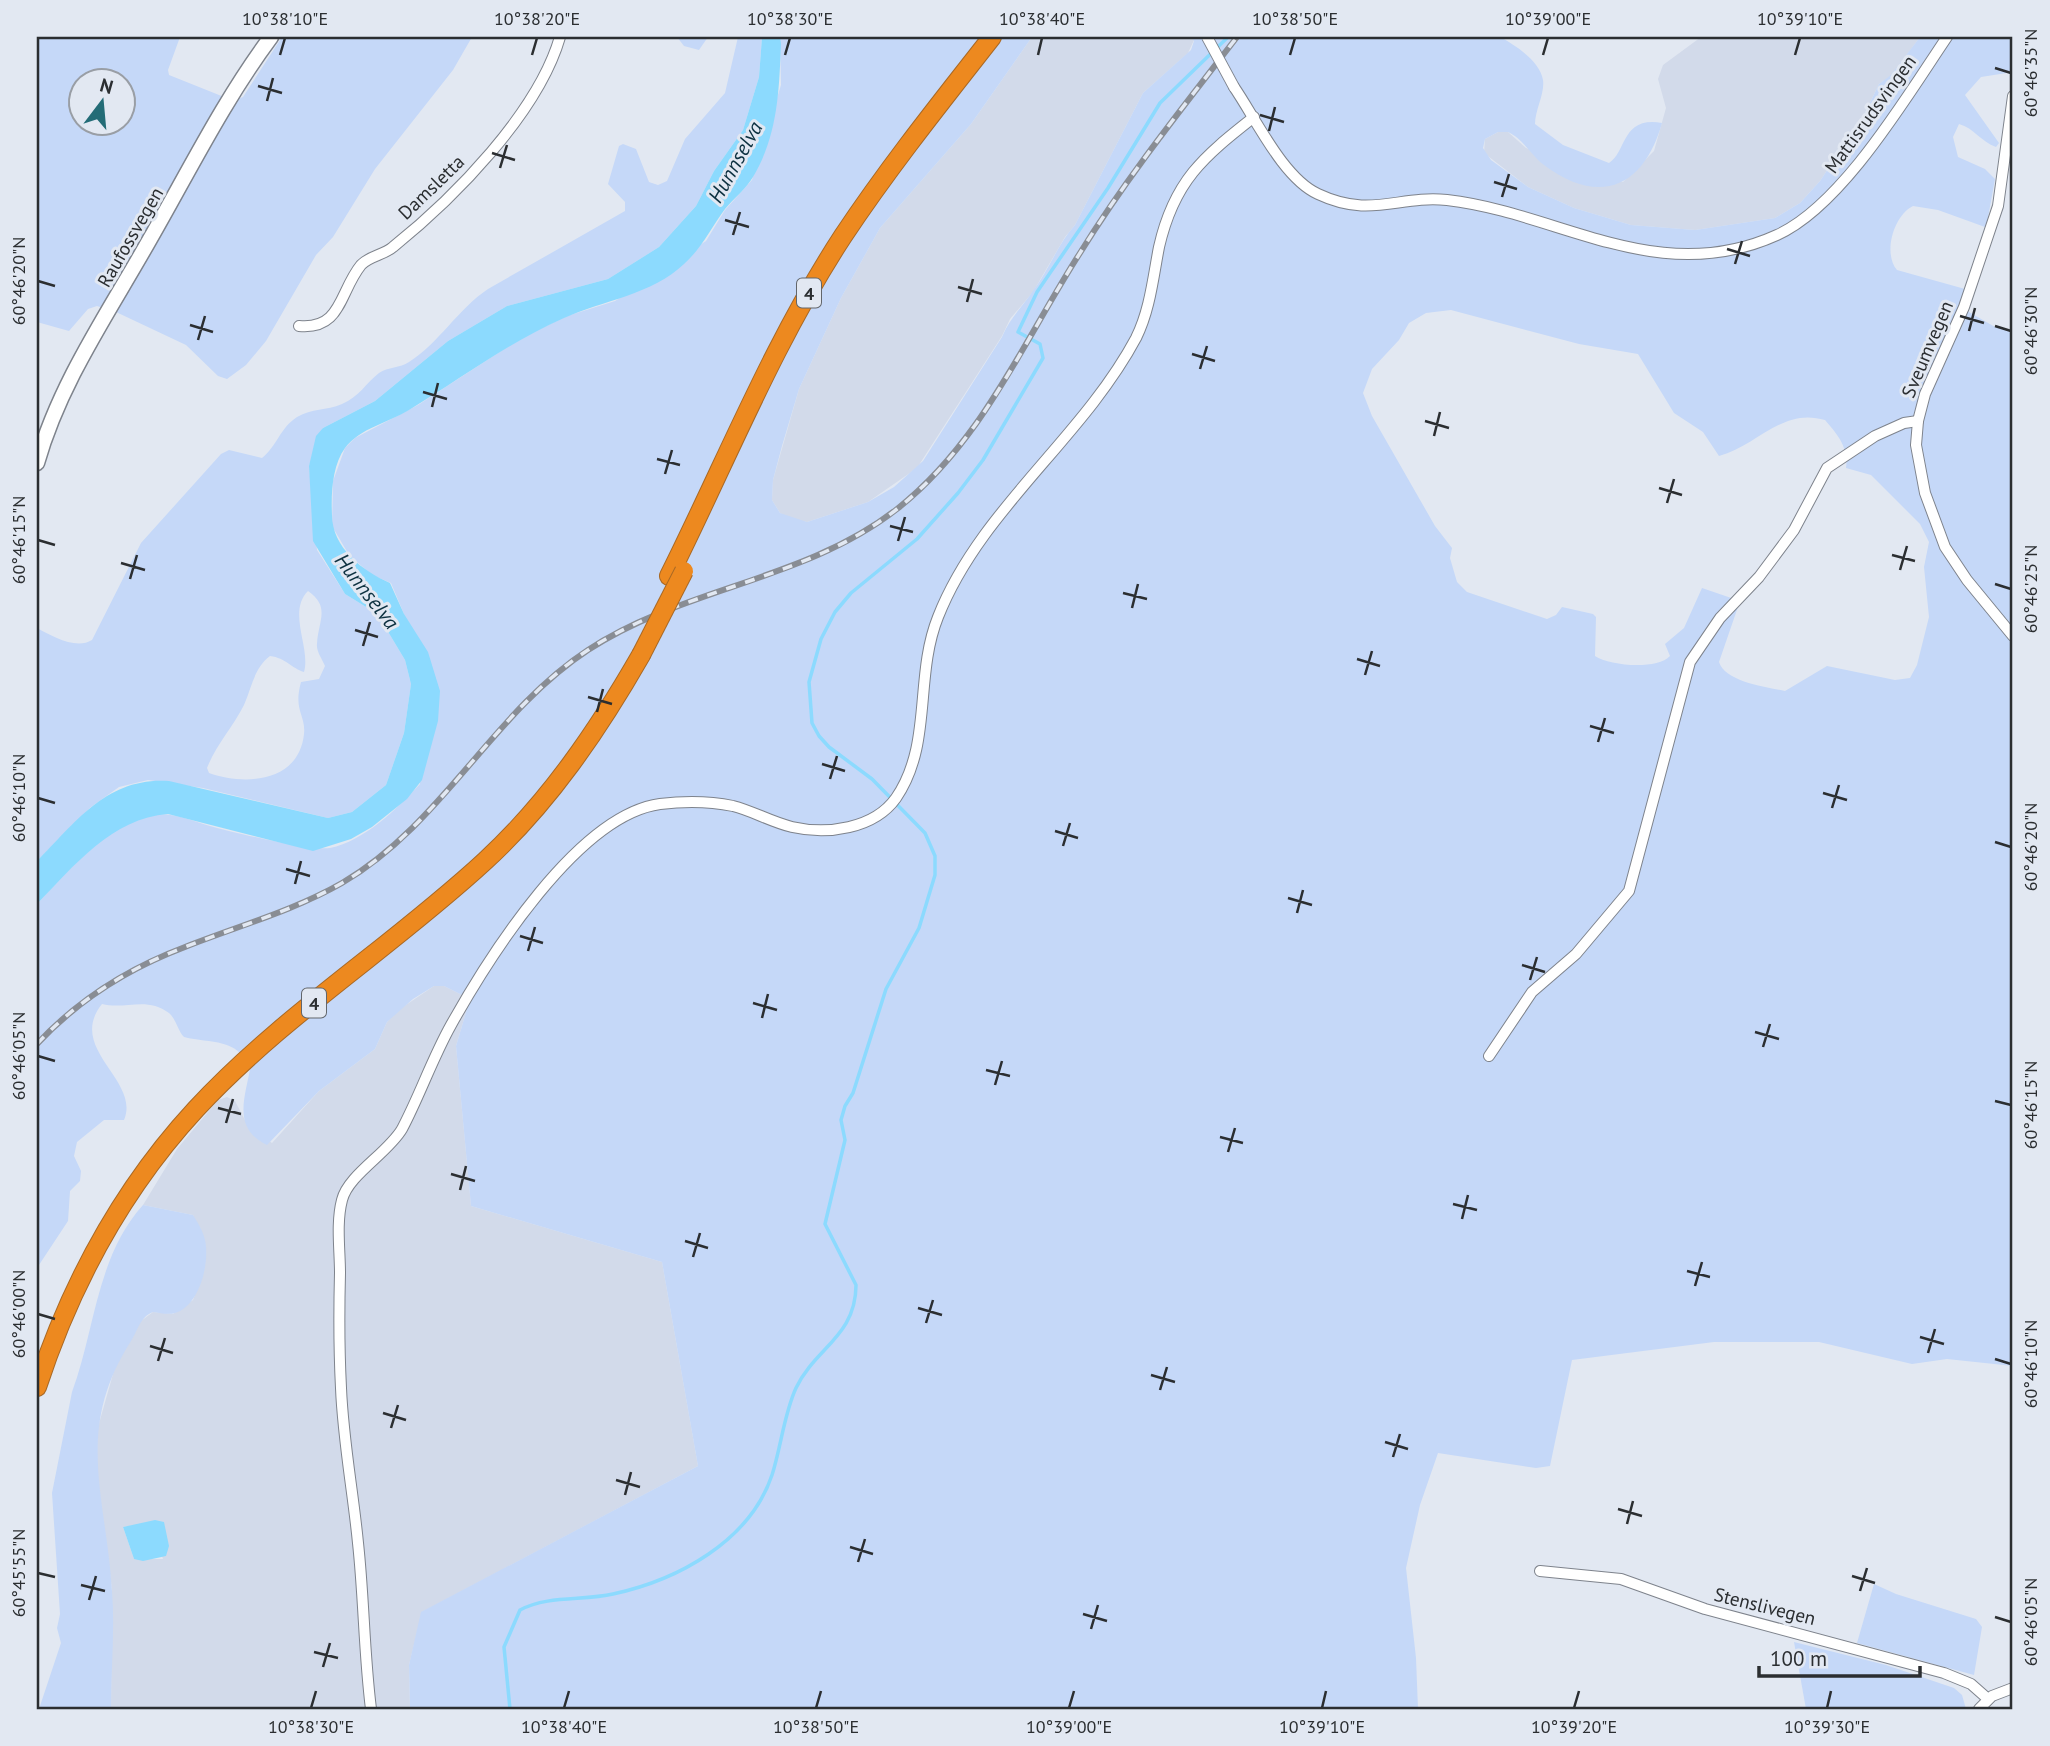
<svg xmlns="http://www.w3.org/2000/svg" width="2050" height="1746" viewBox="0 0 2050 1746" font-family="'PT Sans',sans-serif">
  <style>
    .built { fill: #d2daea; fill-rule: evenodd }
    .green { fill: #c5d8f8; fill-rule: evenodd }
    .water { fill: #8cdafe }
    .lines { fill: none; stroke-linecap: round; stroke-linejoin: round }
    .stream { stroke: #8cdafe; stroke-width: 3.5 }
    .street-casing { stroke: #7e838c; stroke-width: 12 }
    .secondary-casing { stroke: #7e838c; stroke-width: 17 }
    .highway-casing { stroke: #a96925; stroke-width: 20 }
    .street { stroke: #fff; stroke-width: 10 }
    .secondary { stroke: #fff; stroke-width: 14 }
    .highway { stroke: #ed891f; stroke-width: 18 }
    .rail-casing { stroke: #898d94; stroke-width: 6 }
    .rail { stroke: #e2e8f2; stroke-width: 3.5; stroke-dasharray: 10; stroke-linecap: butt }
    .street-bridge-casing { stroke: #7e838c; stroke-width: 12; stroke-linecap: butt }
    .highway-bridge-casing { stroke: #a96925; stroke-width: 20; stroke-linecap: butt }
    .street-bridge { stroke: #fff; stroke-width: 10 }
    .highway-bridge { stroke: #ed891f; stroke-width: 18 }
    .ticks { fill: none; stroke: #2b2e31; stroke-width: 2.5 }
    .labels { text-anchor: middle; dominant-baseline: central; stroke-width: 6; stroke-linejoin: round; paint-order: stroke }
    .shield { fill: #e2e8f2; stroke: #62666b; stroke-width: 2 }
    .shield-label { font-size: 18px; font-weight: bold; fill: #2b2e31 }
    .street-label { font-size: 19px; fill: #2b2e31; stroke: #e2e8f2 }
    .water-label { font-size: 21px; font-style: italic; fill: #0d3140; stroke: #e2e8f2 }
    .neatline { fill: none; stroke: #2b2e31; stroke-width: 2.5 }
    .ticks-label { font-size: 18px; text-anchor: middle; fill: #2b2e31 }
  </style>
  <rect width="100%" height="100%" fill="#e2e8f2"/>
  <g class="built">
    <polygon points="1032,37 1191,37 1194,40 1188,53 1143,93 1075,225 1065,237 1033,292 1010,319 1002,336 917,468 868,502 807,522 788,518 780,513 772,500 773,480 799,389 841,298 880,228 971,124"/>
    <polygon points="1701,37 1920,37 1891,76 1879,84 1866,111 1820,181 1800,203 1775,218 1695,230 1631,225 1574,208 1528,187 1484,153 1485,139 1498,132 1508,132 1526,148 1623,182 1654,151 1666,108 1658,79 1663,65"/>
    <path d="M434 986H444L470 999 456 1046 471 1206 662 1262 698 1466 422 1612 409 1665 410 1709H111L112 1589 95 1457 98 1427 117 1360 141 1321 153 1312 173 1314 193 1300 204 1270 205 1242 193 1215 143 1205 177 1149 218 1100 227 1097 235 1101 246 1122 272 1143 319 1091 375 1049 387 1022 397 1011ZM150 1523 163 1559H134L123 1527Z"/>
  </g>
  <g class="green">
    <path d="M37 37H180L168 70 169 75 234 101 243 97 282 37H472L453 70 375 169 333 237 316 255 266 341 246 365 227 379 218 376 186 345 116 312 97 306 88 309 69 331 37 322ZM80 80H122V122H80Z"/>
    <polygon points="677,37 708,37 699,50 684,46"/>
    <path d="M738 37H762L759 77 743 130 714 171 696 206 659 247 608 279 507 306 448 341 375 401 323 428 309 466 317 550 345 594 371 610 384 625 405 660 411 684 404 733 386 785 352 812 328 818 203 788 148 780 119 787 91 807 37 861V628C52 636 76 650 92 640L141 543 221 454 229 450 262 458C277 446 280 428 297 417 312 408 326 411 342 404 359 397 366 383 379 373 388 367 400 368 409 362 439 343 458 309 488 289L625 211V202L608 184 619 146 623 144 636 149 649 182 658 185 667 181 685 139 725 93ZM308 591C331 607 318 621 317 644 316 651 322 659 325 666L319 679 301 682C293 711 306 715 304 734 299 782 246 786 209 773L207 768C216 745 233 727 244 705 252 687 254 668 270 656 286 658 291 668 304 672 311 648 287 612 308 591Z"/>
    <path d="M780 37H1032L971 124 880 228 841 298 799 389 782 446 773 480 772 500 780 513 807 522 868 502 894 487 923 461 1002 337C1010 318 1022 307 1033 291 1049 270 1057 245 1075 225L1143 93 1191 50 1194 41 1191 37H1500C1515 45 1540 61 1543 80 1545 93 1535 110 1535 124L1563 145 1609 163C1627 152 1621 116 1662 123 1644 187 1600 207 1544 165 1532 156 1522 138 1508 132H1498L1485 139 1483 148 1491 160 1528 187 1574 208 1631 225 1695 230 1775 218 1800 203 1820 181 1866 111 1879 84 1891 75 1920 37H2013V72L1981 77 1965 95 1999 143 1996 147C1981 142 1974 128 1959 124L1953 137 1958 157 1985 169 1995 179 1987 223 1985 227 1938 210 1913 206C1893 216 1883 254 1897 270L1965 289 1966 308 1969 312 1995 327 2013 332V1366L1947 1359 1912 1364 1819 1342H1714L1572 1360 1550 1466 1536 1468 1438 1453 1420 1505 1406 1568 1416 1658 1418 1709H410L409 1665 421 1612 698 1466 662 1262 471 1206 456 1046 470 999 444 986H434L413 999 387 1022 375 1049 319 1091 267 1145C232 1128 245 1098 250 1069 238 1037 211 1044 184 1037 178 1031 176 1019 169 1013 147 996 125 1010 102 1004 66 1049 141 1080 124 1120H104L77 1142 74 1156 81 1171 80 1181 70 1191 68 1221 37 1268V904C68 872 103 828 148 816 168 810 190 820 210 826 231 832 310 851 330 848 364 841 397 809 420 784L404 614 391 583 372 575 349 555 332 526 333 481 345 448 355 438 418 405 521 338 567 316 615 301 706 241 725 210 752 180 781 85ZM1451 310 1579 344 1638 354 1674 413 1703 432 1719 456C1757 446 1782 407 1825 420 1838 435 1849 448 1846 468L1871 475 1920 524 1929 542 1924 567 1929 617 1917 665 1910 678 1895 680 1827 666 1785 691C1767 687 1725 682 1719 662L1740 601 1702 588 1684 628 1665 644 1670 656C1657 670 1610 666 1595 656L1596 617 1593 614 1562 607 1556 615 1547 619 1467 592 1457 582 1450 558 1452 548 1435 526 1372 416 1363 393 1372 369 1399 340 1409 323 1426 313Z"/>
    <path d="M143 1205 193 1215C198 1223 203 1231 205 1240 210 1262 200 1306 175 1313 169 1315 160 1313 153 1312 140 1317 138 1330 131 1341 74 1430 106 1495 112 1591 115 1630 111 1670 111 1709H39L61 1643 57 1628 60 1614 52 1493 72 1392C95 1331 96 1257 143 1205Z"/>
    <polygon points="1874,1584 1896,1594 1976,1619 1982,1627 1974,1675 1857,1643"/>
    <polygon points="1794,1642 1886,1665 1954,1688 1962,1695 1966,1709 1806,1709"/>
  </g>
  <g class="water">
    <path d="M762 37H780L781 44C779 91 778 135 753 177 746 189 734 198 725 209 711 228 702 248 684 264 653 294 602 301 564 318 507 343 461 379 409 410 388 423 360 428 345 448 332 466 331 494 332 515 332 547 362 571 390 583L404 614 428 652 440 691 438 721 422 780 407 799 372 827 351 839 313 851 168 814C112 818 74 866 37 904V861C77 821 107 777 169 781L328 818 352 812 386 785 404 733 411 684 405 660 384 625 371 610 345 594 313 541 309 466 316 436 323 428 375 401 448 341 507 306 608 279 659 247 696 206 714 171 743 130 759 77Z"/>
    <polygon points="155,1520 164,1522 169,1546 166,1556 143,1561 134,1559 123,1527"/>
  </g>
  <g class="lines">
    <path class="stream" d="M510 1709 504 1647 520 1610C548 1595 583 1601 613 1594 678 1580 750 1541 772 1475 781 1447 784 1414 796 1388 815 1348 856 1336 856 1285L825 1224 845 1140 841 1120 845 1106 853 1093 886 989 919 928 935 875V856L925 833 872 779 829 747 819 736 812 723 809 682 821 639 835 612 851 593 917 539 958 493 983 460 1043 358 1040 344 1018 332 1037 292 1108 188 1160 103 1228 37"/>
    <g class="street-casing">
      <g id="street">
        <path d="M1234 87C1256 119 1283 178 1318 194 1371 219 1398 195 1447 200 1560 213 1658 289 1777 235 1842 206 1907 96 1947 37"/>
        <polyline points="2013,96 1998,206 1964,307 1925,394 1918,421 1916,445 1925,493 1945,547 1967,580 2013,636"/>
        <path d="M299 326C342 330 339 292 361 265 369 256 384 255 393 247 454 198 538 113 560 37"/>
        <polyline points="1489,1056 1532,992 1576,954 1629,891 1690,662 1720,618 1759,577 1794,530 1827,468 1875,436 1904,423 1918,421"/>
        <polyline points="1540,1571 1621,1579 1705,1609 1944,1673 1971,1684 1988,1699"/>
        <path d="M371 1709C364 1654 364 1598 358 1543 353 1491 343 1440 341 1388 339 1349 339 1311 340 1273 340 1250 336 1223 342 1200 348 1175 388 1153 402 1129 420 1095 432 1059 451 1025 489 957 578 815 660 804 684 801 709 801 733 806 753 811 771 822 792 827 827 835 874 829 896 798 933 744 914 677 938 617 980 510 1082 439 1136 338 1150 310 1153 278 1159 247 1174 181 1203 157 1254 117"/>
        <polyline points="1979,1709 1992,1696 2013,1688"/>
      </g>
    </g>
    <g class="secondary-casing">
      <path id="secondary" d="M37 463C60 382 109 312 150 239 189 171 224 100 271 37"/>
    </g>
    <g class="highway-casing">
      <g id="highway">
        <path d="M669 576C726 462 773 343 843 236 889 167 941 102 992 37"/>
        <path d="M37 1387C71 1284 122 1189 196 1109 282 1016 392 947 485 861 549 802 598 730 641 655"/>
      </g>
    </g>
    <use href="#street" class="street"/>
    <use href="#secondary" class="secondary"/>
    <use href="#highway" class="highway"/>
    <g class="rail-casing">
      <path id="rail" d="M37 1044C78 1000 129 968 185 947 238 926 293 911 342 883 443 824 492 713 588 650 684 587 805 581 897 509 982 442 1023 342 1080 253 1127 177 1183 107 1237 37"/>
    </g>
    <use href="#rail" class="rail"/>
    <g class="street-bridge-casing">
      <polyline id="street-bridge" points="1207,37 1234,87"/>
    </g>
    <g class="highway-bridge-casing">
      <polyline id="highway-bridge" points="641,655 684,571"/>
    </g>
    <use href="#street-bridge" class="street-bridge"/>
    <use href="#highway-bridge" class="highway-bridge"/>
  </g>
  <path class="ticks" d="M280 55 285 38M532 55 537 38M785 55 790 38M1038 55 1042 38M1290 55 1295 38M1543 55 1548 38M1795 55 1800 38M1995 68 2011 73M258 86 282 93M267 101 273 78M1260 115 1284 122M1269 131 1275 107M492 153 515 160M500 168 507 145M1494 182 1517 189M1502 197 1509 174M725 220 749 227M733 235 740 212M1727 249 1750 256M1735 264 1742 241M38 281 55 286M958 287 982 294M967 302 973 279M1960 316 1984 323M190 325 213 332M1995 326 2011 331M1969 331 1975 308M198 340 205 316M1192 354 1215 361M1200 369 1207 346M423 392 447 399M432 407 438 383M1425 421 1449 428M1434 436 1440 412M657 459 680 465M665 474 672 450M1659 488 1682 495M1667 503 1674 479M890 526 913 532M38 540 55 545M898 541 905 517M1892 555 1915 561M121 563 145 570M1900 570 1907 546M130 579 137 555M1995 584 2011 589M1123 593 1147 599M1132 608 1138 584M355 630 378 637M363 646 370 622M1357 659 1380 666M1365 675 1372 651M588 697 612 704M597 712 603 689M1590 726 1614 733M1598 742 1605 718M822 764 845 771M830 779 837 756M1823 793 1847 800M38 798 55 803M1832 808 1839 785M1055 831 1078 838M1995 842 2011 847M1063 846 1070 823M286 869 310 876M295 884 301 861M1288 898 1312 905M1297 913 1303 890M520 936 543 943M528 951 535 927M1522 965 1545 972M1530 980 1537 957M753 1003 777 1010M762 1018 768 994M1755 1032 1779 1039M1763 1047 1770 1024M38 1056 55 1061M986 1070 1010 1076M995 1085 1002 1061M1995 1101 2011 1105M218 1108 241 1114M226 1123 233 1099M1220 1137 1243 1143M1228 1152 1235 1128M451 1174 475 1181M460 1190 466 1166M1453 1204 1477 1210M1462 1219 1468 1195M685 1241 708 1248M693 1257 700 1233M1687 1271 1710 1277M1695 1286 1702 1262M918 1308 942 1315M38 1314 55 1319M926 1323 933 1300M1920 1337 1944 1344M150 1346 173 1353M1928 1353 1935 1329M1995 1359 2011 1364M158 1361 165 1338M1151 1375 1175 1382M1160 1390 1167 1367M383 1413 406 1420M391 1428 398 1405M1385 1442 1408 1449M1393 1457 1400 1434M616 1480 640 1487M625 1495 631 1472M1618 1509 1642 1516M1627 1524 1633 1501M850 1547 873 1554M858 1562 865 1539M38 1573 55 1577M1852 1576 1875 1583M81 1585 105 1591M1860 1591 1867 1568M89 1600 96 1576M1083 1614 1107 1621M1995 1617 2011 1622M1091 1629 1098 1605M314 1652 338 1658M323 1667 330 1643M311 1708 316 1691M564 1708 569 1691M816 1708 821 1691M1069 1708 1074 1691M1322 1708 1326 1691M1574 1708 1579 1691M1827 1708 1831 1691"/>
  <g class="labels">
    <g class="shield">
      <rect x="797" y="278.5" width="24" height="29" rx="5"/>
      <rect x="302" y="988.5" width="24" height="29" rx="5"/>
    </g>
    <g class="shield-label">
      <text x="809" y="293">4</text>
      <text x="314" y="1003">4</text>
    </g>
    <g class="street-label">
      <text transform="translate(1870 114) rotate(-54)">Mattisrudsvingen</text>
      <text transform="translate(431 187) rotate(-44)">Damsletta</text>
      <text transform="translate(130 237) rotate(-60)">Raufossvegen</text>
      <text transform="translate(1927 349) rotate(-67)">Sveumvegen</text>
      <text transform="translate(1765 1606) rotate(14)">Stenslivegen</text>
    </g>
    <g class="water-label">
      <text transform="translate(735 162) rotate(-61)">Hunnselva</text>
      <text transform="translate(367 591) rotate(52)">Hunnselva</text>
    </g>
  </g>
  <rect width="2050" height="1746" fill="none" stroke="#e2e8f2" stroke-width="77"/>
  <g transform="translate(102 102) rotate(16)"><circle r="33" fill="#e2e8f2" stroke="#999ea5" stroke-width="2"/>
  <path d="M0-5L12 26L0 18L-12 26Z" fill="#236c77"/>
  <text y="-10" font-size="19" font-weight="bold" text-anchor="middle" fill="#2b2e31">N</text>
  </g>
  <path d="M1759 1666v10h161v-10" fill="none" stroke="#2b2e31" stroke-width="3.5"/>
  <text x="1770" y="1666" font-size="21" fill="#2b2e31" stroke="#e2e8f2" stroke-width="5" paint-order="stroke">100 m</text>
  <rect x="38" y="38" width="1973" height="1670" class="neatline"/>
  <g class="ticks-label">
    <text x="285" y="25">10°38'10"E</text>
    <text x="537" y="25">10°38'20"E</text>
    <text x="790" y="25">10°38'30"E</text>
    <text x="1042" y="25">10°38'40"E</text>
    <text x="1295" y="25">10°38'50"E</text>
    <text x="1548" y="25">10°39'00"E</text>
    <text x="1800" y="25">10°39'10"E</text>
    <text transform="translate(2031 73) rotate(-90)" y="6">60°46'35"N</text>
    <text transform="translate(19 281) rotate(-90)" y="6">60°46'20"N</text>
    <text transform="translate(2031 331) rotate(-90)" y="6">60°46'30"N</text>
    <text transform="translate(19 540) rotate(-90)" y="6">60°46'15"N</text>
    <text transform="translate(2031 589) rotate(-90)" y="6">60°46'25"N</text>
    <text transform="translate(19 798) rotate(-90)" y="6">60°46'10"N</text>
    <text transform="translate(2031 847) rotate(-90)" y="6">60°46'20"N</text>
    <text transform="translate(19 1056) rotate(-90)" y="6">60°46'05"N</text>
    <text transform="translate(2031 1105) rotate(-90)" y="6">60°46'15"N</text>
    <text transform="translate(19 1314) rotate(-90)" y="6">60°46'00"N</text>
    <text transform="translate(2031 1364) rotate(-90)" y="6">60°46'10"N</text>
    <text transform="translate(19 1573) rotate(-90)" y="6">60°45'55"N</text>
    <text transform="translate(2031 1622) rotate(-90)" y="6">60°46'05"N</text>
    <text x="311" y="1733">10°38'30"E</text>
    <text x="564" y="1733">10°38'40"E</text>
    <text x="816" y="1733">10°38'50"E</text>
    <text x="1069" y="1733">10°39'00"E</text>
    <text x="1322" y="1733">10°39'10"E</text>
    <text x="1574" y="1733">10°39'20"E</text>
    <text x="1827" y="1733">10°39'30"E</text>
  </g>
</svg>
